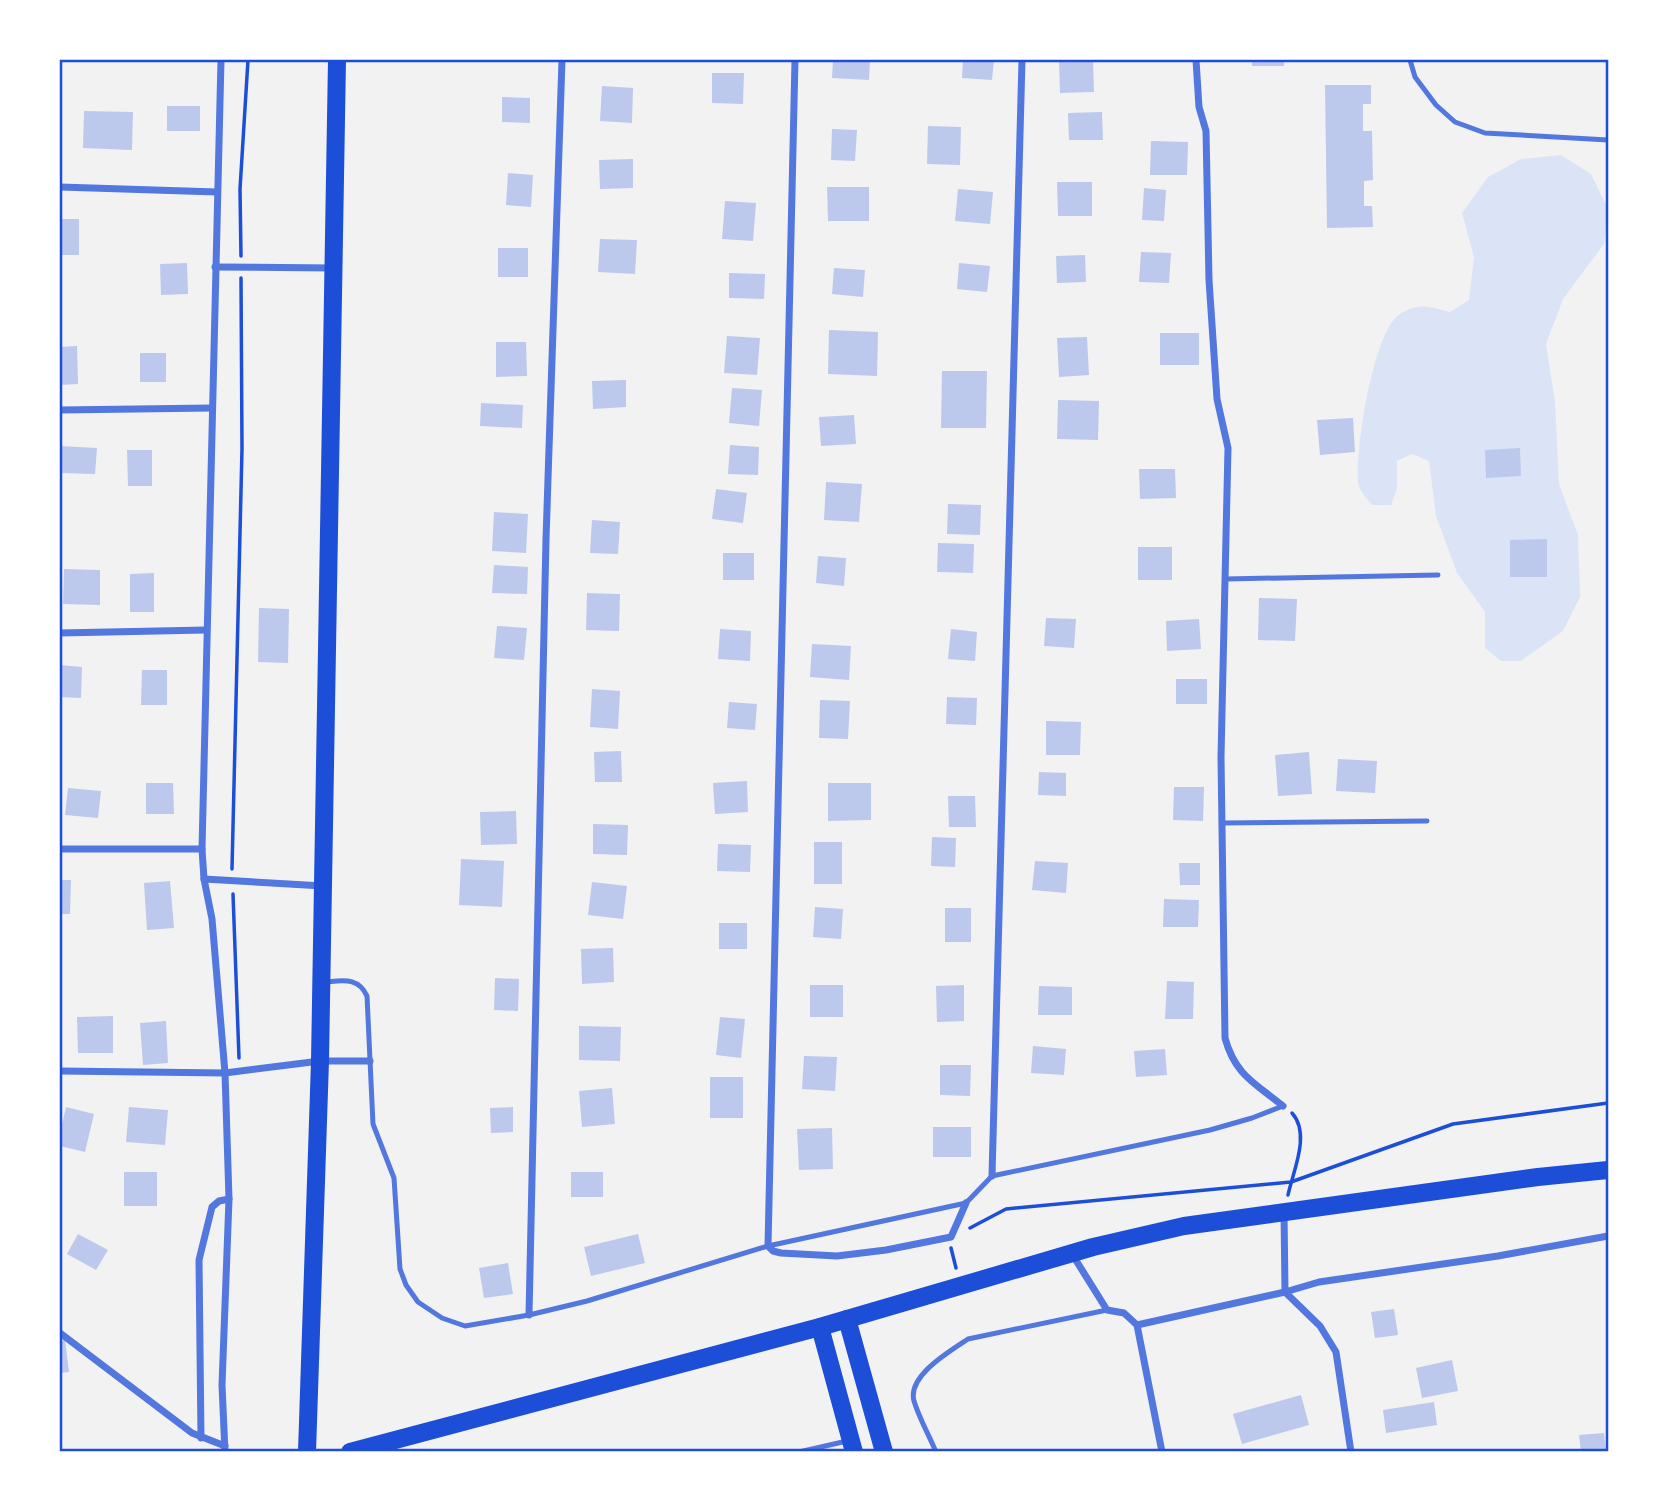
<svg xmlns="http://www.w3.org/2000/svg" width="1668" height="1511" viewBox="0 0 1668 1511" font-family="Arial,sans-serif">
  <style>
    .green { fill: #dbe4f7 }
    .building { fill: #bdc9ec }
    .lines { fill: none; stroke-linecap: round; stroke-linejoin: round }
    .path { stroke: #1d4ed8; stroke-width: 3.5 }
    .service { stroke: #5277de; stroke-width: 5 }
    .minor { stroke: #5277de; stroke-width: 7 }
    .primary { stroke: #1d4ed8; stroke-width: 18 }
    .neatline { fill: none; stroke: #1d4ed8; stroke-width: 2.5 }
  </style>
  <rect width="100%" height="100%" fill="#f2f2f2"/>
  <path class="green" d="M1561 155 1591 174 1608 209 1604 244 1563 299 1546 344 1555 402 1559 484 1578 535 1580 597 1563 631 1521 661H1501L1485 648V612L1457 573 1436 516 1429 461 1412 454 1397 461V488L1391 505H1372C1367 499 1359 490 1358 483 1355 451 1373 330 1400 314 1419 302 1430 307 1450 312L1469 300 1474 257 1462 213 1488 177 1521 159Z"/>
  <g class="building">
    <polygon points="833,60 870,60 869,80 832,78"/>
    <polygon points="963,60 994,60 992,80 962,78"/>
    <polygon points="1059,60 1093,60 1094,92 1060,93"/>
    <rect x="1252" y="60" width="32" height="6"/>
    <polygon points="712,73 744,73 743,104 712,103"/>
    <polygon points="1325,85 1371,85 1371,104 1363,104 1363,131 1372,131 1373,180 1364,181 1364,206 1372,206 1373,227 1327,228"/>
    <polygon points="602,86 633,88 632,123 600,121"/>
    <polygon points="502,97 530,98 530,123 502,122"/>
    <rect x="167" y="106" width="33" height="25"/>
    <polygon points="84,111 133,112 132,150 83,148"/>
    <polygon points="1102,112 1103,140 1069,140 1068,113"/>
    <polygon points="928,126 961,127 960,165 927,164"/>
    <polygon points="832,129 857,130 855,161 831,160"/>
    <polygon points="1151,141 1188,142 1187,175 1150,175"/>
    <polygon points="633,159 633,188 600,189 599,160"/>
    <polygon points="508,173 533,175 531,207 506,205"/>
    <polygon points="1057,182 1092,182 1092,216 1058,216"/>
    <polygon points="827,187 869,187 869,221 828,221"/>
    <polygon points="1144,188 1166,190 1164,221 1142,220"/>
    <polygon points="958,189 993,192 990,224 955,221"/>
    <polygon points="725,201 756,203 753,241 722,239"/>
    <rect x="60" y="219" width="19" height="36"/>
    <polygon points="600,239 637,240 635,274 598,272"/>
    <rect x="498" y="248" width="30" height="29"/>
    <polygon points="1141,252 1171,253 1169,283 1139,282"/>
    <polygon points="1085,255 1086,282 1057,283 1056,256"/>
    <polygon points="187,263 188,294 161,295 160,264"/>
    <polygon points="959,263 990,266 987,292 957,289"/>
    <polygon points="834,268 865,270 863,297 832,294"/>
    <polygon points="729,273 765,274 764,299 729,298"/>
    <polygon points="829,330 878,332 877,376 828,374"/>
    <rect x="1160" y="333" width="39" height="32"/>
    <polygon points="727,336 760,338 757,375 724,373"/>
    <polygon points="1087,337 1089,375 1059,377 1057,338"/>
    <polygon points="496,342 526,342 527,376 496,377"/>
    <polygon points="77,346 78,384 60,385 60,347"/>
    <rect x="140" y="353" width="26" height="29"/>
    <polygon points="942,371 987,371 986,428 941,428"/>
    <polygon points="626,380 626,407 593,409 592,381"/>
    <polygon points="732,388 762,390 759,426 729,423"/>
    <polygon points="1058,400 1099,401 1098,440 1057,439"/>
    <polygon points="481,403 523,405 522,428 480,426"/>
    <polygon points="854,415 856,444 821,446 819,417"/>
    <polygon points="1353,418 1355,452 1320,455 1317,420"/>
    <polygon points="730,445 759,447 758,475 728,474"/>
    <polygon points="60,446 97,448 95,474 60,473"/>
    <polygon points="1520,448 1521,476 1486,478 1485,450"/>
    <polygon points="127,450 152,450 152,486 128,486"/>
    <polygon points="1139,469 1175,469 1176,498 1140,499"/>
    <polygon points="826,482 862,484 859,522 824,520"/>
    <polygon points="716,489 747,493 743,523 712,519"/>
    <polygon points="948,504 981,505 980,535 947,534"/>
    <polygon points="494,512 528,514 526,553 492,551"/>
    <polygon points="592,520 620,522 618,554 590,553"/>
    <polygon points="1547,539 1547,577 1510,577 1510,540"/>
    <polygon points="938,543 974,544 973,573 937,572"/>
    <rect x="1138" y="547" width="34" height="33"/>
    <rect x="723" y="553" width="31" height="27"/>
    <polygon points="818,556 846,558 844,586 816,583"/>
    <polygon points="494,565 528,567 527,594 492,593"/>
    <polygon points="64,569 100,570 100,605 63,604"/>
    <polygon points="154,573 154,612 130,612 130,574"/>
    <polygon points="587,593 620,594 619,631 586,630"/>
    <polygon points="1259,598 1297,599 1295,641 1258,640"/>
    <polygon points="259,608 289,609 288,663 258,662"/>
    <polygon points="1046,618 1076,619 1074,648 1044,646"/>
    <polygon points="1199,619 1201,649 1167,651 1166,621"/>
    <polygon points="497,626 527,628 524,660 494,658"/>
    <polygon points="720,629 751,631 750,661 718,659"/>
    <polygon points="951,629 977,632 975,661 948,659"/>
    <polygon points="812,644 851,646 849,680 810,677"/>
    <polygon points="60,665 82,667 81,698 60,697"/>
    <polygon points="142,670 167,670 167,705 141,705"/>
    <rect x="1176" y="679" width="31" height="25"/>
    <polygon points="592,689 620,691 618,729 590,727"/>
    <polygon points="947,697 977,698 976,725 946,724"/>
    <polygon points="820,700 850,701 848,739 819,738"/>
    <polygon points="729,702 757,704 755,730 727,728"/>
    <polygon points="1046,721 1081,722 1080,755 1046,755"/>
    <polygon points="621,751 622,782 595,782 594,752"/>
    <polygon points="1309,752 1312,794 1278,796 1275,755"/>
    <polygon points="1338,759 1377,761 1375,793 1336,791"/>
    <polygon points="1039,772 1066,773 1066,796 1038,795"/>
    <polygon points="747,781 748,812 715,814 713,783"/>
    <polygon points="146,783 173,783 174,814 146,814"/>
    <polygon points="828,783 871,783 871,820 828,821"/>
    <polygon points="1174,787 1204,787 1203,821 1173,820"/>
    <polygon points="68,788 101,791 98,818 65,815"/>
    <polygon points="948,796 975,796 976,827 949,827"/>
    <polygon points="516,811 517,844 481,845 480,812"/>
    <polygon points="593,824 628,825 627,855 593,854"/>
    <polygon points="932,837 956,838 955,867 931,866"/>
    <rect x="814" y="842" width="28" height="42"/>
    <polygon points="718,844 751,845 750,872 717,871"/>
    <polygon points="461,859 504,861 502,907 459,905"/>
    <polygon points="1035,861 1068,863 1066,893 1032,890"/>
    <polygon points="1179,863 1200,863 1200,885 1180,885"/>
    <polygon points="60,880 71,880 70,914 60,914"/>
    <polygon points="170,881 174,928 147,930 144,883"/>
    <polygon points="592,882 627,886 623,919 588,915"/>
    <polygon points="1164,899 1199,900 1198,927 1163,927"/>
    <polygon points="815,907 843,909 841,939 813,937"/>
    <rect x="945" y="908" width="26" height="34"/>
    <rect x="719" y="923" width="28" height="26"/>
    <polygon points="613,948 614,982 582,984 581,949"/>
    <polygon points="495,978 519,979 518,1011 494,1010"/>
    <polygon points="1167,981 1194,982 1193,1019 1165,1019"/>
    <rect x="810" y="985" width="33" height="32"/>
    <polygon points="964,985 964,1021 937,1022 936,986"/>
    <polygon points="1039,986 1072,987 1072,1015 1038,1015"/>
    <polygon points="113,1016 113,1053 78,1053 77,1017"/>
    <polygon points="720,1017 745,1019 741,1058 716,1055"/>
    <polygon points="166,1021 168,1063 143,1065 140,1023"/>
    <polygon points="579,1026 621,1027 620,1061 579,1060"/>
    <polygon points="1033,1046 1066,1049 1064,1075 1031,1073"/>
    <polygon points="1165,1049 1167,1075 1136,1077 1134,1051"/>
    <polygon points="804,1056 837,1057 835,1091 802,1089"/>
    <polygon points="940,1065 971,1065 970,1096 940,1095"/>
    <rect x="710" y="1077" width="33" height="41"/>
    <polygon points="612,1088 615,1124 582,1127 579,1091"/>
    <polygon points="66,1107 94,1114 85,1152 60,1146 60,1133"/>
    <polygon points="129,1107 168,1110 165,1145 126,1142"/>
    <polygon points="513,1107 513,1132 491,1133 490,1108"/>
    <rect x="933" y="1127" width="38" height="30"/>
    <polygon points="832,1128 833,1169 799,1170 797,1129"/>
    <rect x="124" y="1172" width="33" height="34"/>
    <rect x="571" y="1172" width="32" height="25"/>
    <polygon points="78,1234 108,1250 96,1270 67,1254"/>
    <polygon points="638,1234 645,1263 591,1276 584,1247"/>
    <polygon points="508,1263 513,1294 484,1298 479,1268"/>
    <polygon points="1394,1309 1398,1335 1375,1338 1371,1312"/>
    <polygon points="65,1340 69,1372 60,1373 60,1341"/>
    <polygon points="1452,1360 1458,1391 1422,1398 1416,1368"/>
    <polygon points="1301,1395 1309,1425 1242,1444 1233,1414"/>
    <polygon points="1434,1402 1437,1425 1386,1433 1383,1410"/>
    <polygon points="1604,1433 1606,1452 1581,1452 1579,1435"/>
  </g>
  <g class="lines">
    <g class="path">
      <polyline points="241,256 240,189 248,60"/>
      <polyline points="232,869 242,449 241,278"/>
      <polyline points="233,894 239,1058"/>
      <path d="M1288 1195C1293 1171 1311 1134 1292 1113"/>
      <polyline points="970,1228 1006,1209 1291,1182 1453,1124 1608,1103"/>
      <polyline points="951,1248 956,1268"/>
    </g>
    <g class="service">
      <polyline points="1410,60 1415,77 1436,105 1455,122 1485,133 1608,140"/>
      <polyline points="1225,579 1438,575"/>
      <polyline points="1222,823 1427,821"/>
      <path d="M323 982C342 981 358 976 367 996L373 1124 394 1178 400 1269 406 1285 418 1302 442 1318 465 1326 529 1315 587 1301 768 1246 966 1203 992 1176 1210 1130 1252 1118 1283 1106"/>
      <polyline points="799,1452 847,1441"/>
      <path d="M936 1452C929 1435 919 1418 914 1401 907 1376 950 1351 968 1339L1107 1310"/>
    </g>
    <g class="minor">
      <polyline points="795,60 768,1246 773,1251 781,1253 837,1256 886,1250 951,1237 966,1203"/>
      <path d="M1196 60 1199 107 1206 131 1209 280 1217 399 1228 448 1221 757 1225 1038C1235 1075 1255 1083 1283 1106"/>
      <polyline points="60,187 217,192"/>
      <polyline points="215,267 333,268"/>
      <polyline points="60,410 212,408"/>
      <polyline points="60,633 206,630"/>
      <polyline points="60,849 202,849"/>
      <polyline points="204,879 323,886"/>
      <polyline points="60,1071 225,1073 320,1061 370,1061"/>
      <polyline points="992,1176 1022,60"/>
      <polyline points="1284,1211 1285,1292 1319,1282 1498,1256 1608,1236"/>
      <polyline points="1072,1254 1107,1310 1124,1313 1137,1325"/>
      <polyline points="529,1315 546,539 562,60"/>
      <polyline points="60,1333 192,1433 225,1446"/>
      <polyline points="201,1438 199,1260 212,1207 219,1201 229,1199 225,1073 212,919 204,879 202,849 221,60"/>
      <polyline points="225,1452 222,1385 229,1199"/>
      <polyline points="1162,1452 1137,1325 1285,1292 1320,1326 1336,1352 1351,1452"/>
    </g>
    <g class="primary">
      <polyline points="847,1319 884,1452"/>
      <polyline points="820,1327 854,1452"/>
      <polyline points="307,1452 320,1061 337,60"/>
      <polyline points="350,1452 820,1327 1093,1247 1184,1226 1538,1177 1608,1170"/>
    </g>
  </g>
  <rect width="1668" height="1511" fill="none" stroke="#ffffff" stroke-width="122"/>
  <rect x="61" y="61" width="1546" height="1389" class="neatline"/>
</svg>
